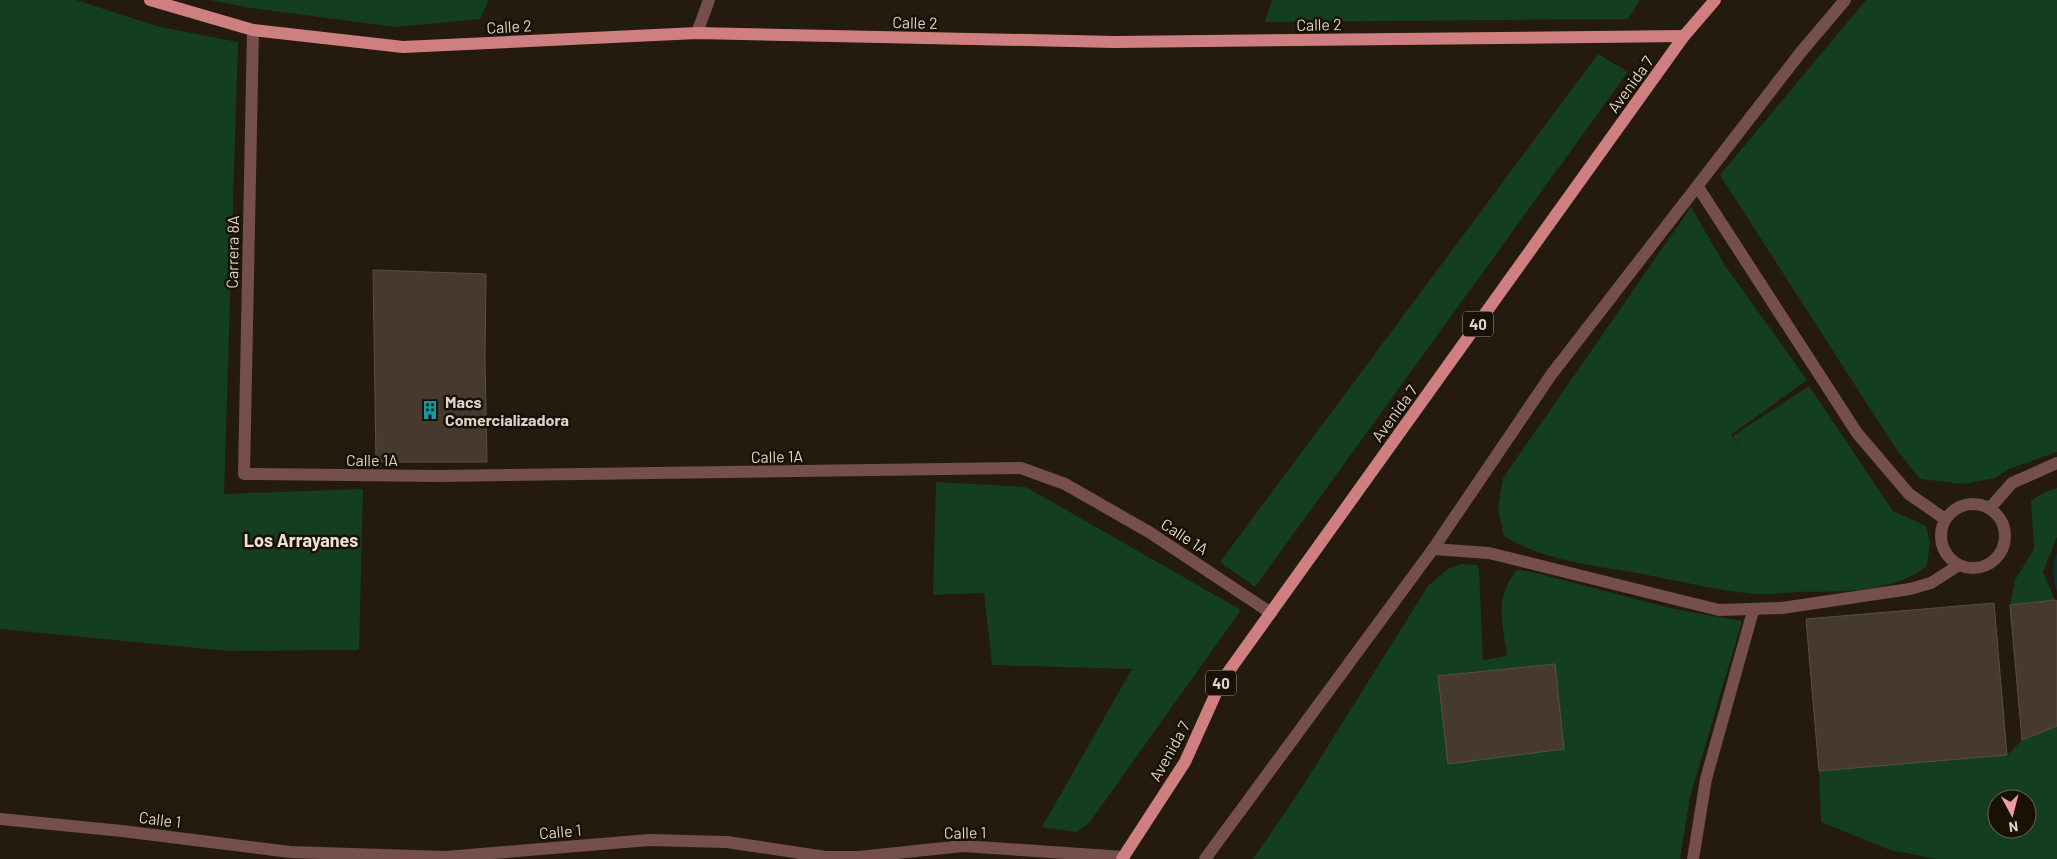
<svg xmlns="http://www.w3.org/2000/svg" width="2057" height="859" viewBox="0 0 2057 859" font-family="Barlow,sans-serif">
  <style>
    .green { fill: #143f1e; fill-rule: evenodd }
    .water { fill: #08353a }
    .building { fill: #463a2e; stroke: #5b4f41 }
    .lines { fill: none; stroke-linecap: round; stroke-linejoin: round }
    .minor { stroke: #754e4e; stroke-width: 12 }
    .major { stroke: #d07f81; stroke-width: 12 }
    .labels { text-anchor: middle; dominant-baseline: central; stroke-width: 5; stroke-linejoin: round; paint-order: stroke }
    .shield { fill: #1a1106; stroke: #a29a91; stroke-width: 1 }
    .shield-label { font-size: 15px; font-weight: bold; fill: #dcd5cd }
    .street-label { font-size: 16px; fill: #dcd5cd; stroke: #1a1106 }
    .poi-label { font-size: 16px; font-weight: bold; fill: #dcd5cd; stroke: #1a1106; text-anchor: start }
    .neighbourhood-label { font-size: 18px; font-weight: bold; fill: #efe1d1; stroke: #1a1106 }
  </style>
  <rect width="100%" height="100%" fill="#241a0e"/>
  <g class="green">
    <polygon points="0,0 76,0 160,27 238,42 224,494 363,489 359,650 228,651 0,629"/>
    <polygon points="210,0 489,0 480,19 396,27 251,8"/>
    <polygon points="1272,0 1640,0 1628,19 1265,22"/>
    <polygon points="1866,0 2057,0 2057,452 2009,469 1995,478 1964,484 1920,479 1896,449 1720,175"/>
    <polygon points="1598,54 1628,72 1255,587 1220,562"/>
    <path d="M1691 207 1724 264 1807 380 1731 435 1742 450 1733 436 1809 386 1893 511 1926 526 1930 543 1927 566C1891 594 1839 591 1796 592 1782 593 1768 595 1754 594 1716 590 1679 581 1642 574 1596 566 1544 561 1504 536L1498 508 1503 478Z"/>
    <polygon points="936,482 1026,487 1241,610 1090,822 1077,832 1042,827 1132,669 992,665 984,593 933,595"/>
    <polygon points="2057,488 2057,537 2043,572 2055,600 2010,605 2015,580 2034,549 2031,501 2043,493"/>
    <path d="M1461 564 1477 565 1479 571 1483 660 1507 656C1503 621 1493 600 1517 570L1528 571 1674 609 1742 621 1690 797 1680 859H1253L1299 792 1428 586 1448 569Z"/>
    <path d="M2057 726V859H1937L1890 850 1821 822 1819 771 2007 755 2022 740ZM1997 799H2027V829H1997Z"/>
  </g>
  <path class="water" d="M2057 553V592C2053 579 2051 565 2057 553Z"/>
  <g class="building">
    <polygon points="373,270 486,274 485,359 487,462 376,462"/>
    <polygon points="2055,600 2057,601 2057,726 2022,740 2010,605"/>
    <polygon points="1994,603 2007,755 1819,771 1806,619"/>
    <polygon points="1555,664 1564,749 1448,764 1438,676"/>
  </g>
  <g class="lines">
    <g class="minor">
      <polyline points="253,30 244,474 439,476 1021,468 1065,484 1149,532 1271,613"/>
      <polyline points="697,33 709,0"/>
      <polyline points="1698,187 1857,433 1909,494 1945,519"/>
      <circle cx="1973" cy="536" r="32"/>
      <polyline points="1990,508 2012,483 2057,463"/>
      <polyline points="1433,549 1489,553 1719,610 1782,608 1910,589 1931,583 1959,565"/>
      <polyline points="0,819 122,831 290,852 446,857 649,840 727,842 826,857 859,857 963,846 1124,857"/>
      <polyline points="1205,859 1433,549 1551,375 1801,52 1845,0"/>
      <polyline points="1693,859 1706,779 1753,611"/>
    </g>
    <g class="major">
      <polyline points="150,0 253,30 403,47 697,33 1115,42 1684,36"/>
      <polyline points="1122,859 1185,762 1221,682 1684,36 1715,0"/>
    </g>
  </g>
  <defs>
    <g id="building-bare" transform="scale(1.5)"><path d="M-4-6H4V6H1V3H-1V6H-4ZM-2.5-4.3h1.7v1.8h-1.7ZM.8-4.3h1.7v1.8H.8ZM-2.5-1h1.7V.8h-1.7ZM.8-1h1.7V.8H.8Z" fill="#0f9aa8" stroke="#1a1106" stroke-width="2.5" paint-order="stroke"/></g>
  </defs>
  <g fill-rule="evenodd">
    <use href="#building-bare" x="430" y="410"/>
  </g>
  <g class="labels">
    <g class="shield">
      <rect x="1463" y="311.5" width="30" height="25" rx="4"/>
      <rect x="1206" y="670.5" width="30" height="25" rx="4"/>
    </g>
    <g class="shield-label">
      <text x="1478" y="324">40</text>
      <text x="1221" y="683">40</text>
    </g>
    <g class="street-label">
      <text transform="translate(915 22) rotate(1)">Calle 2</text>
      <text transform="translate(1319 24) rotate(-1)">Calle 2</text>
      <text transform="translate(509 26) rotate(-3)">Calle 2</text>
      <text transform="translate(1630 84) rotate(-54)">Avenida 7</text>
      <text transform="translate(232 252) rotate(-89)">Carrera 8A</text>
      <text transform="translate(1394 413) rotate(-54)">Avenida 7</text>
      <text transform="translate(777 456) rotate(-1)">Calle 1A</text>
      <text x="372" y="459">Calle 1A</text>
      <text transform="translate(1185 536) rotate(33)">Calle 1A</text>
      <text transform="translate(1169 751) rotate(-61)">Avenida 7</text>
      <text transform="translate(160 819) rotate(7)">Calle 1</text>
      <text transform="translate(560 831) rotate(-5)">Calle 1</text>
      <text transform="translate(965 832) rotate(-1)">Calle 1</text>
    </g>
    <g class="poi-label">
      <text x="445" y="401">Macs<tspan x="445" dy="18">Comercializadora</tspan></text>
    </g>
    <g class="neighbourhood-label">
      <text x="301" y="540">Los Arrayanes</text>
    </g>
  </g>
  <g transform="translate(2012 814) rotate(173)"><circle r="24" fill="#1a1106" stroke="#685f56"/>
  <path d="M0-4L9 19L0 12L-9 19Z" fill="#f39aaa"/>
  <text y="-8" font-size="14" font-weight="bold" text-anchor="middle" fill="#dcd5cd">N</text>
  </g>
</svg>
